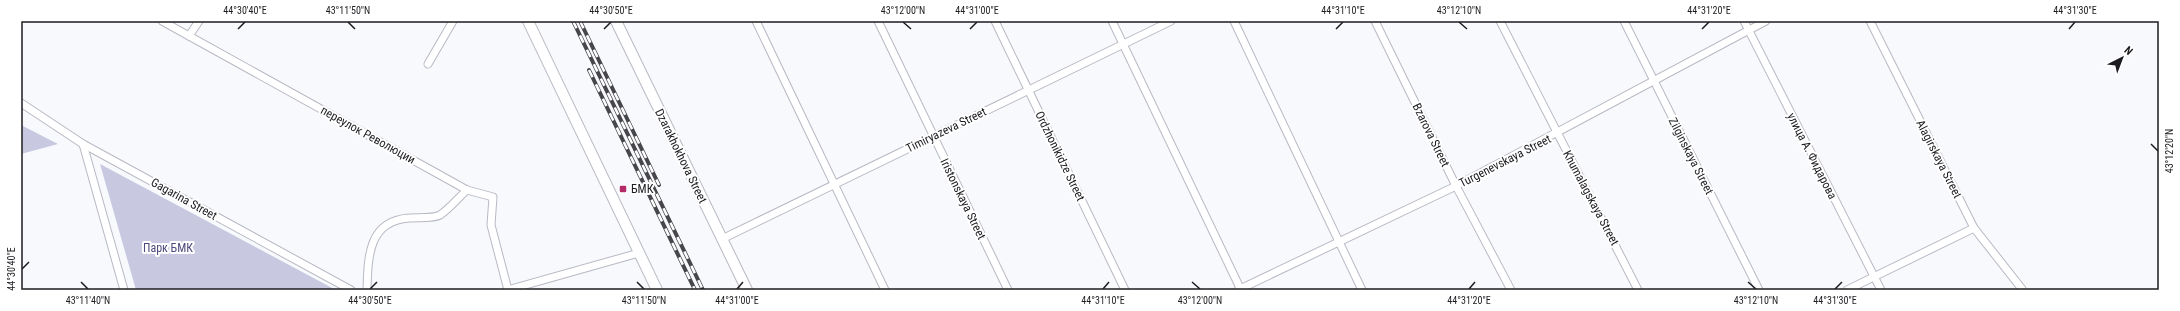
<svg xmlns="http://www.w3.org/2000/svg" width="2180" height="311" viewBox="0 0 2180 311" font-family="'Roboto Condensed',sans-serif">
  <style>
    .green { fill: #c8c9e1 }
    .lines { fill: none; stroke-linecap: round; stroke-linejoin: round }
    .street-casing { stroke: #b8b9c4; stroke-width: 9 }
    .secondary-casing { stroke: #b8b9c4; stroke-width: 12 }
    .street { stroke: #fff; stroke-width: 7 }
    .secondary { stroke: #fff; stroke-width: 10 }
    .rail-casing { stroke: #47474b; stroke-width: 4 }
    .rail { stroke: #fff; stroke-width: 2.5; stroke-dasharray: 8; stroke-linecap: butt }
    .ticks { fill: none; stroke: #1c1c20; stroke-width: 1.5 }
    .poi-dot { fill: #b42b6a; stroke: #fff; stroke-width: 1.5 }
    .labels { text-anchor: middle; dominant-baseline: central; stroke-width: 4; stroke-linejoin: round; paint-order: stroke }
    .street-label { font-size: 12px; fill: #1c1c20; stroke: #fff }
    .poi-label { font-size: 12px; fill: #1c1c20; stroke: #fff; text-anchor: start }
    .park-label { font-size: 12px; fill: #4c497e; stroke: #fff }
    .neatline { fill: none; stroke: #1c1c20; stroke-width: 1.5 }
    .ticks-label { font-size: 10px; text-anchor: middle; fill: #1c1c20 }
  </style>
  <rect width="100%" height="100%" fill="#f8f9fd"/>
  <g class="green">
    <polygon points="21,125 58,144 21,154"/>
    <polygon points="100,164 336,290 136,290"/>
  </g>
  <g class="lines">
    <g class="street-casing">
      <g id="street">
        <polyline points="162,21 467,190 493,197 491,225 508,290 639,253"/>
        <polyline points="756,21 885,290"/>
        <polyline points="878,21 1008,290"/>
        <polyline points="995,21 1125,290"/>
        <polyline points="1112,21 1241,290"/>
        <polyline points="1234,21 1362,290"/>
        <polyline points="1375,21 1456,186 1511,290"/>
        <polyline points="1500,21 1638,290"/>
        <polyline points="1624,21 1759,290"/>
        <polyline points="1744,21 1881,290"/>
        <polyline points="1870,21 1974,228 2022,289"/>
        <polyline points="189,36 199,21"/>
        <polyline points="428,64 453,21"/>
        <polyline points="21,103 83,144 351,290"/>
        <polyline points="83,144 124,290"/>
        <polyline points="722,239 1171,21"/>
        <path d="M367 290C368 257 368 221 409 218 417 217 433 219 440 215 449 209 458 198 467 190"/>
        <polyline points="1238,290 1456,186 1766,21"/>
        <polyline points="1847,290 1974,228"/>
      </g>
    </g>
    <g class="secondary-casing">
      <g id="secondary">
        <polyline points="528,21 657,290"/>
        <polyline points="616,21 747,290"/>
      </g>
    </g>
    <use href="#street" class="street"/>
    <use href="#secondary" class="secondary"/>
    <g class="rail-casing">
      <g id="rail">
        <polyline points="573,21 703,290"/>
        <polyline points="580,21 659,185"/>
        <polyline points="589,70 695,290"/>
      </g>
    </g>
    <use href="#rail" class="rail"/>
  </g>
  <path class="ticks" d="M348 22 355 29M903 22 911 29M1459 22 1467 29M238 29 245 22M604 29 611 22M970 29 977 22M1336 29 1343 22M1702 29 1709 22M2069 29 2075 22M2151 144 2158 151M22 269 29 262M81 282 88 289M637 282 644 289M1192 282 1200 289M1748 282 1756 289M370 289 377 282M737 289 743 282M1103 289 1109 282M1469 289 1475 282M1835 289 1842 282"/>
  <rect class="poi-dot" x="619" y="185" width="8" height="8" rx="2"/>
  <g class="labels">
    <g class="street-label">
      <text transform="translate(946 130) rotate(-26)">Timiryazeva Street</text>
      <text transform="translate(368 135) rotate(29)">переулок Революции</text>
      <text transform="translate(1431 135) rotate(64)">Bzarova Street</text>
      <text transform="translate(681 156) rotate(64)">Dzarakhokhova Street</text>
      <text transform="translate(1060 156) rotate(64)">Ordzhonikidze Street</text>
      <text transform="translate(1691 156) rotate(63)">Zilginskaya Street</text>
      <text transform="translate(1812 156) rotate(63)">улица А. Фидарова</text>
      <text transform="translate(1939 159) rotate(63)">Alagirskaya Street</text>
      <text transform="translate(1505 161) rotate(-27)">Turgenevskaya Street</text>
      <text transform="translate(1591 198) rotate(62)">Khumalagskaya Street</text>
      <text transform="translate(184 199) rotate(29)">Gagarina Street</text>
      <text transform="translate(963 199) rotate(64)">Iristonskaya Street</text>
    </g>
    <g class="poi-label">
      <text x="631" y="189">БМК</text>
    </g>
    <g class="park-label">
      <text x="168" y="248">Парк БМК</text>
    </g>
  </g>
  <rect width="2180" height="311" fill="none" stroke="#ffffff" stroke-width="44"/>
  <g transform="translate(2122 58) rotate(42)" stroke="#ffffff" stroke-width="3" paint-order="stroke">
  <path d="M0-3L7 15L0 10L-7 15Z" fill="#1c1c20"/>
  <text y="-6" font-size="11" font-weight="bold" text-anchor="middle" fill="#1c1c20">N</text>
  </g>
  <rect x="22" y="22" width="2136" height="267" class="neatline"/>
  <g class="ticks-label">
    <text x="245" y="14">44°30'40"E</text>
    <text x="348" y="14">43°11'50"N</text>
    <text x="611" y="14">44°30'50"E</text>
    <text x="903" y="14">43°12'00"N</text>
    <text x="977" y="14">44°31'00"E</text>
    <text x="1343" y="14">44°31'10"E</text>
    <text x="1459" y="14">43°12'10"N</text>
    <text x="1709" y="14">44°31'20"E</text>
    <text x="2075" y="14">44°31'30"E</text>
    <text transform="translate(2169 151) rotate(-90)" y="4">43°12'20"N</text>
    <text transform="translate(11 269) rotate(-90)" y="4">44°30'40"E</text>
    <text x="88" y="304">43°11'40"N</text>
    <text x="370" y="304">44°30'50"E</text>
    <text x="644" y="304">43°11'50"N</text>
    <text x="737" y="304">44°31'00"E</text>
    <text x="1103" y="304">44°31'10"E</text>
    <text x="1200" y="304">43°12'00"N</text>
    <text x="1469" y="304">44°31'20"E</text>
    <text x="1756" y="304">43°12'10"N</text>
    <text x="1835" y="304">44°31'30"E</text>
  </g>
</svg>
